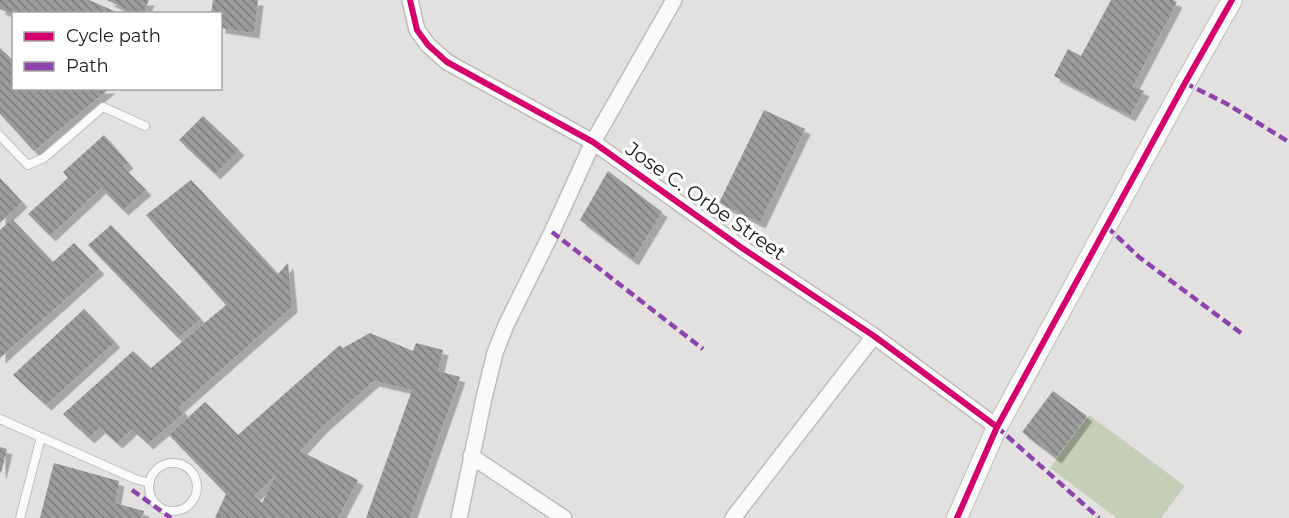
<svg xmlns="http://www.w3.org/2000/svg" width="1289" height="518" viewBox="0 0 1289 518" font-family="Montserrat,sans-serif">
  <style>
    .grass { fill: #c5cfb7 }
    .building { fill: url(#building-back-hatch); fill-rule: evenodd; filter: url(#shadow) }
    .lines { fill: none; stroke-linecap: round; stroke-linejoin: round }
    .service-casing { stroke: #bebdbb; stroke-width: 10 }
    .minor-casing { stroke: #bebdbb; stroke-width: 18 }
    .tertiary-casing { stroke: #bebdbb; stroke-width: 22 }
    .service { stroke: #fbfafa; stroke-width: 8 }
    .minor { stroke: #fbfafa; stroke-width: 15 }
    .tertiary { stroke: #fbfafa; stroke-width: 20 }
    .quiet { stroke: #8e44ad; stroke-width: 4.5; stroke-dasharray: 9 4.5; stroke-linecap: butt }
    .cycleway-casing { stroke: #fff; stroke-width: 10 }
    .cycleway { stroke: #d6006c; stroke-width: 6 }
    .labels { text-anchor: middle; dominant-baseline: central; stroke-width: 6; stroke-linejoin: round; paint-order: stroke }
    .street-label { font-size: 20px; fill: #1c1b1a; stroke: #fff }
  </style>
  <defs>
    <pattern id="building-back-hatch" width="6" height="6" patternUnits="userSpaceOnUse" patternTransform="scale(1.5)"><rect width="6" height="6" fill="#9c9b9b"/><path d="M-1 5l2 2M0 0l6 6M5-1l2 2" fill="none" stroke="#7e7e7e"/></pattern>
    <filter id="shadow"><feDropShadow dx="5.5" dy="5.5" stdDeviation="0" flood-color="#0004"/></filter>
  </defs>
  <rect width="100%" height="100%" fill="#e3e1df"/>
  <polygon class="grass" points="1089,415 1185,486 1161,518 1117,518 1050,468"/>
  <g class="building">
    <polygon points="0,0 89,0 121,14 14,14 14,15 0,9"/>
    <polygon points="107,0 149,0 143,14 135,14"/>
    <polygon points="213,0 258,0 254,33 220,28 220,14 211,14"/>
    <polygon points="1111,0 1173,0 1177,2 1133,86 1144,91 1130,116 1054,76 1068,49 1081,56"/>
    <polygon points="0,48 14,61 14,88 110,88 34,151 0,114"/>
    <polygon points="764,110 805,129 760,223 719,203"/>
    <polygon points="203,116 239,150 215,174 179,140"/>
    <polygon points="104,135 128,163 123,167 146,190 123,210 101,188 50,236 28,214 68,178 63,172"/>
    <polygon points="608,171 662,212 633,260 580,220"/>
    <polygon points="0,178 22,202 0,223"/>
    <polygon points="191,180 278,274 288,263 292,307 179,407 184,413 148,444 132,429 117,443 100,428 89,438 63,414 133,351 151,368 226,305 146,215"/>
    <polygon points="12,219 53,262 74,243 99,269 0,358 0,230"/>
    <polygon points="111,225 201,319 178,338 88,245"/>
    <polygon points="84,309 115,342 46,405 13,375"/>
    <path d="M370 333 413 351 416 343 443 350 438 371 460 377 410 518H366L412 390 374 381 323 426 300 451 358 480 338 518H215L226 494 169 435 205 402 238 435 340 345 343 348ZM276 475 262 503 254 496Z"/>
    <polygon points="1053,391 1087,416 1056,458 1022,432"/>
    <polygon points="0,447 7,449 1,473 0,472"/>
    <polygon points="54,463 119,481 115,503 144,511 142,518 40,518"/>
  </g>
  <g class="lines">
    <g class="service-casing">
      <g id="service">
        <polyline points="0,136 28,165 44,158 103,107 145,126"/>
        <polyline points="0,419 135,479 150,483"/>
        <circle cx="173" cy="487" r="24"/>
        <polyline points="20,518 41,437"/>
      </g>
    </g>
    <g class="minor-casing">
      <g id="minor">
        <polyline points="410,0 417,30 428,45 447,62 593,142 742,248 874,336 997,427"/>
        <polyline points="471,456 564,518"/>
        <polyline points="459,518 484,398 495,353 506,325 552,232 593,142 674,0"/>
        <polyline points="733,518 874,336"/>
      </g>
    </g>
    <g class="tertiary-casing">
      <polyline id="tertiary" points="957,518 997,427 1185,83 1232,0"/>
    </g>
    <use href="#service" class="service"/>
    <use href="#minor" class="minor"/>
    <use href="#tertiary" class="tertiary"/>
    <g class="quiet">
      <polyline points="1185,83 1227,104 1289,142"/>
      <polyline points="1107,227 1139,257 1241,333"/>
      <polyline points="552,232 703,349"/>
      <polyline points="997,427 1099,518"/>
      <polyline points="132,490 171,518"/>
    </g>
    <g class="cycleway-casing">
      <g id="cycleway">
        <polyline points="410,0 417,30 428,45 447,62 593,142 742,248 874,336 997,427"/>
        <polyline points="957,518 997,427 1185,83 1232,0"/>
      </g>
    </g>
    <use href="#cycleway" class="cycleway"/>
  </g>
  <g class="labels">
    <g class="street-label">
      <text transform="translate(706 201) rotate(35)">Jose C. Orbe Street</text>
    </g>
  </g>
  <rect x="12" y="12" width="210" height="78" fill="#ffffff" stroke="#a4a4a3" stroke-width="1.5"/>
  <rect x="24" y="32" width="30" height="9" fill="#d6006c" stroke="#a4a4a3" stroke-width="1.5"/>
  <text x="66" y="42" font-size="18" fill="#1c1b1a">Cycle path</text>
  <rect x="24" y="62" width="30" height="9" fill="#8e44ad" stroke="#a4a4a3" stroke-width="1.5"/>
  <text x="66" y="72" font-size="18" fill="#1c1b1a">Path</text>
</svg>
